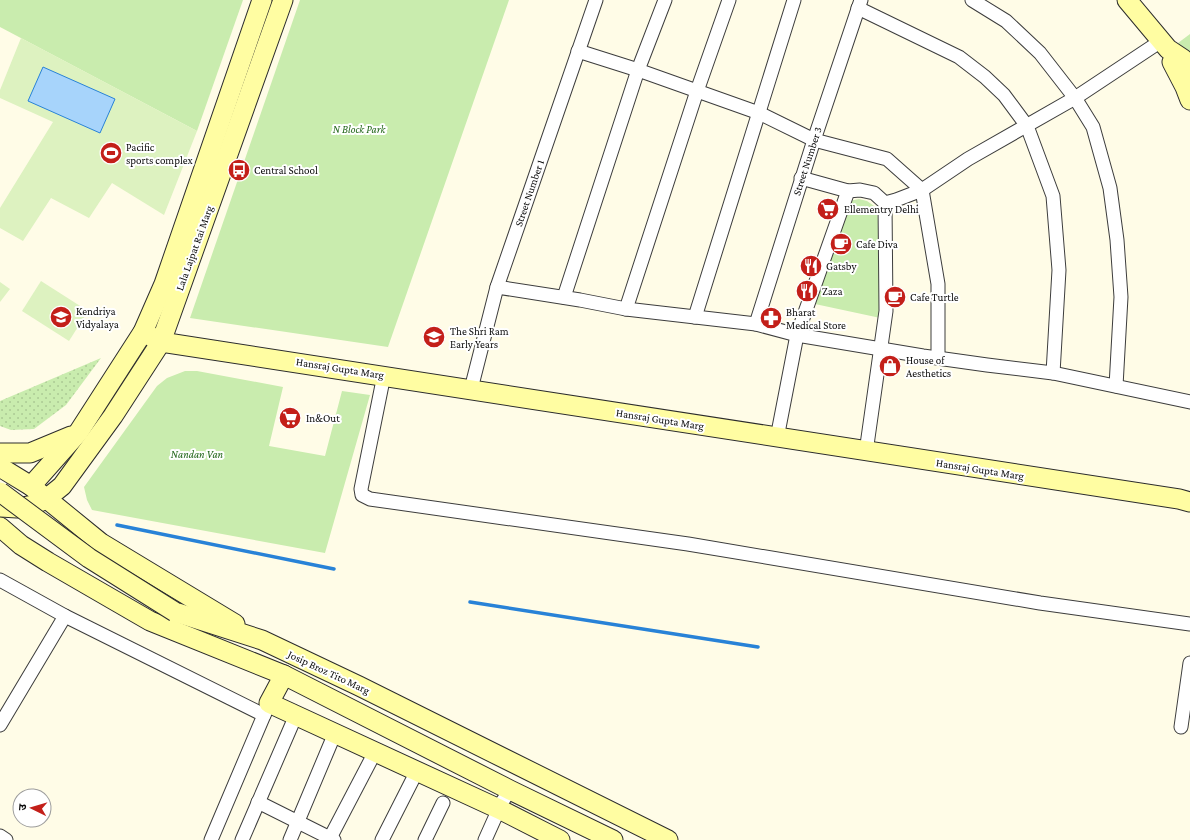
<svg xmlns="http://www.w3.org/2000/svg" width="1190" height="840" viewBox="0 0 1190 840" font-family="'Crimson Pro','Noto Sans Devanagari',serif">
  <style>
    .grass { fill: url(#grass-dots) }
    .park { fill: #c9ecae }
    .pitch { fill: #ddf2c0 }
    .water { fill: #a7d4fb; stroke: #2882d7 }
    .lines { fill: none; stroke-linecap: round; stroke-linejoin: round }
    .stream { stroke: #2882d7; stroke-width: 3.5 }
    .street-casing { stroke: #3d3d3d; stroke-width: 15 }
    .secondary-casing { stroke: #2c2c2c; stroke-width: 21 }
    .street { stroke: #fff; stroke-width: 13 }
    .secondary { stroke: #fffda2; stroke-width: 19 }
    .secondary-bridge-casing { stroke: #2c2c2c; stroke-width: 21; stroke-linecap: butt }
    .secondary-bridge { stroke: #fffda2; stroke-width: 19 }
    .labels { text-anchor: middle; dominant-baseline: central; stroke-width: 4; stroke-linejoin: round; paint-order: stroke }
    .park-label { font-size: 11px; font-style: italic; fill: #206517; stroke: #fff }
    .poi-label { font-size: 11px; fill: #0a0a0a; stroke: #fff; text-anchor: start }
    .street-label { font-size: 11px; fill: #0a0a0a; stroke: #fff }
  </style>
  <defs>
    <pattern id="grass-dots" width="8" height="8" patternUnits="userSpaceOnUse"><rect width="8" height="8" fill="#c9ecae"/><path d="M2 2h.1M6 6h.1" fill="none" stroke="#abc994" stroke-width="1.8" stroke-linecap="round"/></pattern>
  </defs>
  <rect width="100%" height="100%" fill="#fffce7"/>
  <polygon class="grass" points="101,358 66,405 34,429 11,430 0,426 0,401"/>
  <g class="park">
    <polygon points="0,0 243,0 197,131 0,27"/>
    <polygon points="300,0 509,0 388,347 190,318"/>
    <polygon points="1190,34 1190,63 1178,43"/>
    <polygon points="859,199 867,201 877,208 885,319 815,304 849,201"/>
    <polygon points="185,371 197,371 283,387 269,446 325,456 342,391 370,395 325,553 92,510 87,500 84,487 157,386 167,378"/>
  </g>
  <g class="pitch">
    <polygon points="21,38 197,131 164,215 112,183 89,218 51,198 23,241 0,228 0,208 53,122 0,98 0,90"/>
    <polygon points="41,281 88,311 69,341 22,311"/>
    <polygon points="0,282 10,289 0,302"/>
  </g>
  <polygon class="water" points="43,67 115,99 100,133 28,101"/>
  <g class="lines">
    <g class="stream">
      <polyline points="117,525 334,569"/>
      <polyline points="470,602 758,647"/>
    </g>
    <g class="street-casing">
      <g id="street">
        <polyline points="972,0 1006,21 1040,53 1075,98 1093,127 1110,188 1117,240 1121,297 1116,386"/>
        <polyline points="858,8 959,57 985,77 1004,95 1027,126 1053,196 1059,270 1053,373"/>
        <polyline points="578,51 638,70 759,113 814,140 887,159 922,190 938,284 938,358"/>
        <polyline points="801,178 848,191 860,190 874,193 885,203 886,311 866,452"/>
        <polyline points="885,203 896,200 922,190 968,159 1075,98 1161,41"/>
        <polyline points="497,287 580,300 626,309 756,324 797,335 923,356 987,365 1053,373 1190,402"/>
        <polyline points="564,297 638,70 665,0"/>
        <polyline points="626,309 697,91 729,0"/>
        <polyline points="695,317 794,0"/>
        <polyline points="756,324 814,140 861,0"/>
        <polyline points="384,375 361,489 362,495 370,499 688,544 1040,603 1190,624"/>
        <polyline points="471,389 497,287 596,0"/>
        <polyline points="777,438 797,335 848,191"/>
        <polyline points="0,580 65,616 264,715"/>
        <polyline points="0,725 65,616"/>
        <polyline points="1181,727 1190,663"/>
        <polyline points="258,802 334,840"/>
        <polyline points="0,836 6,840"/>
        <polyline points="330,838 375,752"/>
        <polyline points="211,840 267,708"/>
        <polyline points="242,840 296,715"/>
        <polyline points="290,840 335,733"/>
        <polyline points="382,840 417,771"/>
        <polyline points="425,840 443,803"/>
        <polyline points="485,840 502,802 510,790"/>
      </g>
    </g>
    <g class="secondary-casing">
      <g id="secondary">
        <polyline points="1127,0 1168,49 1183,59 1190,73"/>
        <polyline points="1172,62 1185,87 1190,100"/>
        <path d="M143 332 161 342C500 393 839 448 1179 499L1190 502"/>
        <polyline points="0,453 30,453 71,436"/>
        <polyline points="0,467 31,486 101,543 235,624"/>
        <polyline points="31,486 78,433 143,332 164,284 262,0"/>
        <polyline points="0,507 17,508 33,505 46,499 62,486 113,416 161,342 283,0"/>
        <polyline points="0,527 21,545 48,562 150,621 284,675 510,790 613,840"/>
        <polyline points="175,612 262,640 359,686 668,840"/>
        <polyline points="284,675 269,703 499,809 560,840"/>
      </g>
    </g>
    <use href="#street" class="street"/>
    <use href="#secondary" class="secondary"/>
    <g class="secondary-bridge-casing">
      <polyline id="secondary-bridge" points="0,492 89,558 175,612"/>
    </g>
    <use href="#secondary-bridge" class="secondary-bridge"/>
  </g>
  <defs>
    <g id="stadium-disc" transform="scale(1.15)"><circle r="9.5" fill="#c31f19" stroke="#fff"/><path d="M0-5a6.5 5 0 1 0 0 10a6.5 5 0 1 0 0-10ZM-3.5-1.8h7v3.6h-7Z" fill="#fff"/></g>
    <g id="bus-disc" transform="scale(1.15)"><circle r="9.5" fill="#c31f19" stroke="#fff"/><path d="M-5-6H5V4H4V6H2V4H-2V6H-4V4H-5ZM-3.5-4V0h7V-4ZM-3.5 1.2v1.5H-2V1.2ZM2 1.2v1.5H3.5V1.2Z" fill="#fff"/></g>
    <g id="supermarket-disc" transform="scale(1.15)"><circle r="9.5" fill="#c31f19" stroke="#fff"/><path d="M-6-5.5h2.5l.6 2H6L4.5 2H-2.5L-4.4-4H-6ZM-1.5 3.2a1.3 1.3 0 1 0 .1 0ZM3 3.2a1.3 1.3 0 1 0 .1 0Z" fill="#fff"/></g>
    <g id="cafe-disc" transform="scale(1.15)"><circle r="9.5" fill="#c31f19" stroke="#fff"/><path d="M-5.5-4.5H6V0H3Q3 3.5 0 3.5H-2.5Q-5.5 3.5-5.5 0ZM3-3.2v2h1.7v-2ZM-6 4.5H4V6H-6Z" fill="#fff"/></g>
    <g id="restaurant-disc" transform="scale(1.15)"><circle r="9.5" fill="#c31f19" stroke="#fff"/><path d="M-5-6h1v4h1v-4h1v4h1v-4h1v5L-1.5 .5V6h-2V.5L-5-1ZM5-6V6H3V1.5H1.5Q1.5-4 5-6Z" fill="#fff"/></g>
    <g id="school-disc" transform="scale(1.15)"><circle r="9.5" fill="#c31f19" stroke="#fff"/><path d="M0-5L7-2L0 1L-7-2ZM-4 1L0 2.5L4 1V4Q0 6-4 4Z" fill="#fff"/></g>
    <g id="pharmacy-disc" transform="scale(1.15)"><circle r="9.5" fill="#c31f19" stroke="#fff"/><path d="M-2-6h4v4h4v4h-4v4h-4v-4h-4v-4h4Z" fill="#fff"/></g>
    <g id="shop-disc" transform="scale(1.15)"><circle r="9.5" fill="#c31f19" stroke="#fff"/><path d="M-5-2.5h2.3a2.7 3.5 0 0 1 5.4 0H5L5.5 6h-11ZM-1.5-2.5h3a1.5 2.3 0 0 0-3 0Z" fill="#fff"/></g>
  </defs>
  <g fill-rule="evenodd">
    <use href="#stadium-disc" x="111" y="153"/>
    <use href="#bus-disc" x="239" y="170"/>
    <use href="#supermarket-disc" x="828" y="209"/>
    <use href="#cafe-disc" x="841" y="244"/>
    <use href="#restaurant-disc" x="811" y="266"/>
    <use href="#restaurant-disc" x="807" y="291"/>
    <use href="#cafe-disc" x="895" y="297"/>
    <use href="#school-disc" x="61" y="317"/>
    <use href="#pharmacy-disc" x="771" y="318"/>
    <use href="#school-disc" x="434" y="337"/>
    <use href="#shop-disc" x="890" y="366"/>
    <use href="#supermarket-disc" x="290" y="418"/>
  </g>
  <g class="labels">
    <g class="park-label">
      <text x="359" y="129">N Block Park</text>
      <text x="197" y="454">Nandan Van</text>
    </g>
    <g class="poi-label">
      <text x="126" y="147">Pacific<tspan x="126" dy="13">sports complex</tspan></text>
      <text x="254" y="170">Central School</text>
      <text x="844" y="209">Ellementry Delhi</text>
      <text x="856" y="244">Cafe Diva</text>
      <text x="826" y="266">Gatsby</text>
      <text x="822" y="291">Zaza</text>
      <text x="910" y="297">Cafe Turtle</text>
      <text x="76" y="311">Kendriya<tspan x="76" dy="13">Vidyalaya</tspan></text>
      <text x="786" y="312">Bharat<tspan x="786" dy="13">Medical Store</tspan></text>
      <text x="450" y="331">The Shri Ram<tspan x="450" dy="13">Early Years</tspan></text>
      <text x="906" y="360">House of<tspan x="906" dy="13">Aesthetics</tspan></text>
      <text x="306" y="418">In&amp;Out</text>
    </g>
    <g class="street-label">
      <text transform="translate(807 161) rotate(-72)">Street Number 3</text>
      <text transform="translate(529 193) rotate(-71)">Street Number 1</text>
      <text transform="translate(194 248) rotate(-70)">Lala Lajpat Rai Marg</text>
      <text transform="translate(340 368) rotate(9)">Hansraj Gupta Marg</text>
      <text transform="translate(660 419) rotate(9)">Hansraj Gupta Marg</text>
      <text transform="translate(980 469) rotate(9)">Hansraj Gupta Marg</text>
      <text transform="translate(329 672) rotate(25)">Josip Broz Tito Marg</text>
    </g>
  </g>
  <g transform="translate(32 808) rotate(275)"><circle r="19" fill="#ffffff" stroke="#9d9d9d"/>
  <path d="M0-3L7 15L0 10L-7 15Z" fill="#c31f19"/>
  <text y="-6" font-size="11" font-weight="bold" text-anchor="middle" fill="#0a0a0a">उ</text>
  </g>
</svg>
